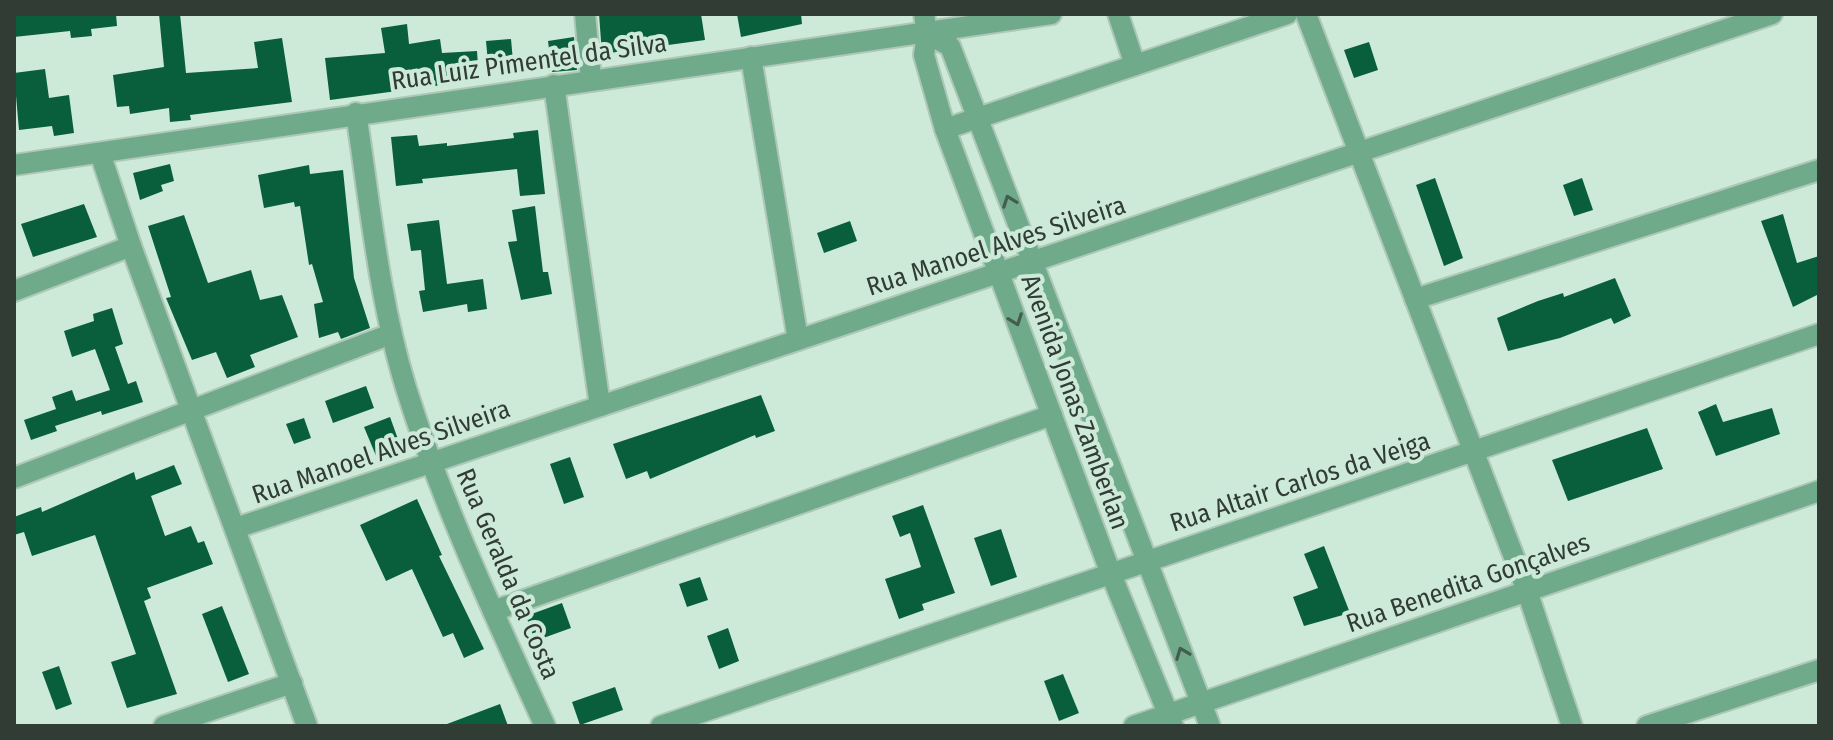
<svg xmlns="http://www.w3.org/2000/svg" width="1833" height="740" viewBox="0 0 1833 740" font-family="'Fira Sans Condensed',sans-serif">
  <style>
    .building { fill: #095f3c }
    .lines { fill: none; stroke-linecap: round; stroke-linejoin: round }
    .minor-casing { stroke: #aec7b8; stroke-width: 24 }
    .minor { stroke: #6fab8a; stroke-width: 20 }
    .oneway { stroke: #445d4e }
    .labels { text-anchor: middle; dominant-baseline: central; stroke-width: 8; stroke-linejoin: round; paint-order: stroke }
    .street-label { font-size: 26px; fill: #313c35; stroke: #cdead9 }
  </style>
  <rect width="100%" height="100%" fill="#cdead9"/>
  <g class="building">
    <polygon points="14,14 116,14 117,26 91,29 92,36 71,38 70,31 14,37"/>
    <polygon points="159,14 180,14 186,73 258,68 254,42 282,38 292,102 190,115 191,120 170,122 169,108 130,114 129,106 117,107 113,75 164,67"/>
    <polygon points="599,14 701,14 705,40 602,54"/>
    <polygon points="737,14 801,14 802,24 741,37"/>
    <polygon points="407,24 409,44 440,39 442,53 477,51 479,80 330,100 325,58 385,53 381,28"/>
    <polygon points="574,37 577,70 552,72 548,41"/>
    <polygon points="511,39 513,61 488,63 486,41"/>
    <polygon points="1369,42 1378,70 1354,78 1344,50"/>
    <polygon points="45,69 49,98 69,95 74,133 54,136 52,126 19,130 14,73"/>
    <polygon points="538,130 545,194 520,196 517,169 422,179 423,183 396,186 391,137 417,135 419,146 447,143 447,146 514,138 513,133"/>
    <polygon points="170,164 174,181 161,185 163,191 140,200 133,173"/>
    <polygon points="309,165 310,174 343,170 354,278 370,328 341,339 338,332 319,338 314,304 323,302 312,264 309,265 300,206 295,207 294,202 264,208 258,175"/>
    <polygon points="1435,178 1463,258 1444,266 1416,185"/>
    <polygon points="1582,178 1593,210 1574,216 1563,185"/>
    <polygon points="84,204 97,237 33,257 21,224"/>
    <polygon points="535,206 543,272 548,272 552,294 521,300 508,242 517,241 512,210"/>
    <polygon points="1783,214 1797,263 1819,256 1819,294 1793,307 1761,221"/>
    <polygon points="184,215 208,283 251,270 260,300 282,295 298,337 250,355 255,367 227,378 216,352 192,360 166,298 171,297 148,226"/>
    <polygon points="439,220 447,284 483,279 487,309 468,312 467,304 423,312 419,291 425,290 421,250 411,251 407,224"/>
    <polygon points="850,221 857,241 824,253 817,233"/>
    <polygon points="1615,278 1631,316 1614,324 1611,318 1560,338 1508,351 1497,318 1538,301 1563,293 1564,297"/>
    <polygon points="112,308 123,344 115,347 128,384 136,381 143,402 102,415 101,411 55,426 57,431 31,440 24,420 56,409 52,397 72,390 76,401 110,390 95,349 72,357 64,331 94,321 93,314"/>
    <polygon points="366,386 374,408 333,423 325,401"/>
    <polygon points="761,395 775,431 756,438 755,435 650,479 647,471 626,479 613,444"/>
    <polygon points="1716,404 1723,422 1772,408 1780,434 1716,456 1698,412"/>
    <polygon points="390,417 403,453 379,463 364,427"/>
    <polygon points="304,418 311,438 294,444 286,424"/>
    <polygon points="1647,428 1663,469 1568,501 1552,460"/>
    <polygon points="570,457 584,497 564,504 550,464"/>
    <polygon points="174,465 182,484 151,496 165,536 191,526 198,543 204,541 213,564 147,588 151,598 144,601 177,694 127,708 111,662 136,654 95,535 32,556 24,532 14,535 14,517 41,507 42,512 134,472 136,480"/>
    <polygon points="417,499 442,555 439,556 484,649 464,658 453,633 443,637 412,569 386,581 360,525"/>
    <polygon points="923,505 955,593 922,604 924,610 899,619 885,579 921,567 910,533 900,537 892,516"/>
    <polygon points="1001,529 1017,577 991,586 974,538"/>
    <polygon points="1324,546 1350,613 1304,626 1293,597 1318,588 1304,554"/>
    <polygon points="700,577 708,600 687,607 679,584"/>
    <polygon points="562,603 571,628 535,641 526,616"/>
    <polygon points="222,606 249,674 228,682 202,614"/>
    <polygon points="728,628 739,661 719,669 707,636"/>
    <polygon points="59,666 72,704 56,710 42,672"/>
    <polygon points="1063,674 1079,713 1059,721 1044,681"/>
    <polygon points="615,687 623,710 580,725 572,702"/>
    <polygon points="500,704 508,726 447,726 447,724"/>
  </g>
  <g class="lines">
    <g class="minor-casing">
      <g id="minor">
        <polyline points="585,14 591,79"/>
        <polyline points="924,14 927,34 924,55 945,129 1111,574 1173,726"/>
        <polyline points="1118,14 1135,65"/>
        <polyline points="1306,14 1527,591 1572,726"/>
        <polyline points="927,34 950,46 1210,726"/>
        <polyline points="751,57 798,340"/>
        <polyline points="554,85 600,406"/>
        <path d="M356 113C370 204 379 300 406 388 442 504 495 616 545 726"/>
        <polyline points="945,129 1287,14"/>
        <polyline points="100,153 131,246 307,726"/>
        <polyline points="14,165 1051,14"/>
        <polyline points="14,291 131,246"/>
        <polyline points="1415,299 1819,170"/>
        <polyline points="14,478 391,334"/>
        <polyline points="236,528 1772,14"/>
        <polyline points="493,611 1052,415"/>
        <polyline points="164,726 292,683"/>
        <polyline points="661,726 1819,334"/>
        <polyline points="1134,726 1819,491"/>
        <polyline points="1647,726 1819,670"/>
      </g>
    </g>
    <use href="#minor" class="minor"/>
  </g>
  <defs><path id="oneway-chevron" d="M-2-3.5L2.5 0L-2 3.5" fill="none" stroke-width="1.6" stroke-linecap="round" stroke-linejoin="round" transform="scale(2)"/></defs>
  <g class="oneway">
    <use href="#oneway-chevron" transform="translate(1009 201) rotate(-110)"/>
    <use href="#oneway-chevron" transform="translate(1016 320) rotate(70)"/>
    <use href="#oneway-chevron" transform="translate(1182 653) rotate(-111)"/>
  </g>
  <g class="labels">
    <g class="street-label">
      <text transform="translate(529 62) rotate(-8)">Rua Luiz Pimentel da Silva</text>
      <text transform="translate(996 246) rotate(-18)">Rua Manoel Alves Silveira</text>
      <text transform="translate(1075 402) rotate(70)">Avenida Jonas Zamberlan</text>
      <text transform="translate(381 452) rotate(-19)">Rua Manoel Alves Silveira</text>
      <text transform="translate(1300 482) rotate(-18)">Rua Altair Carlos da Veiga</text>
      <text transform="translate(508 574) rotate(67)">Rua Geralda da Costa</text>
      <text transform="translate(1468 583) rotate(-19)">Rua Benedita Gonçalves</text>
    </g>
  </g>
  <rect width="1833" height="740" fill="none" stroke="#313c35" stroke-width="32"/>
</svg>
